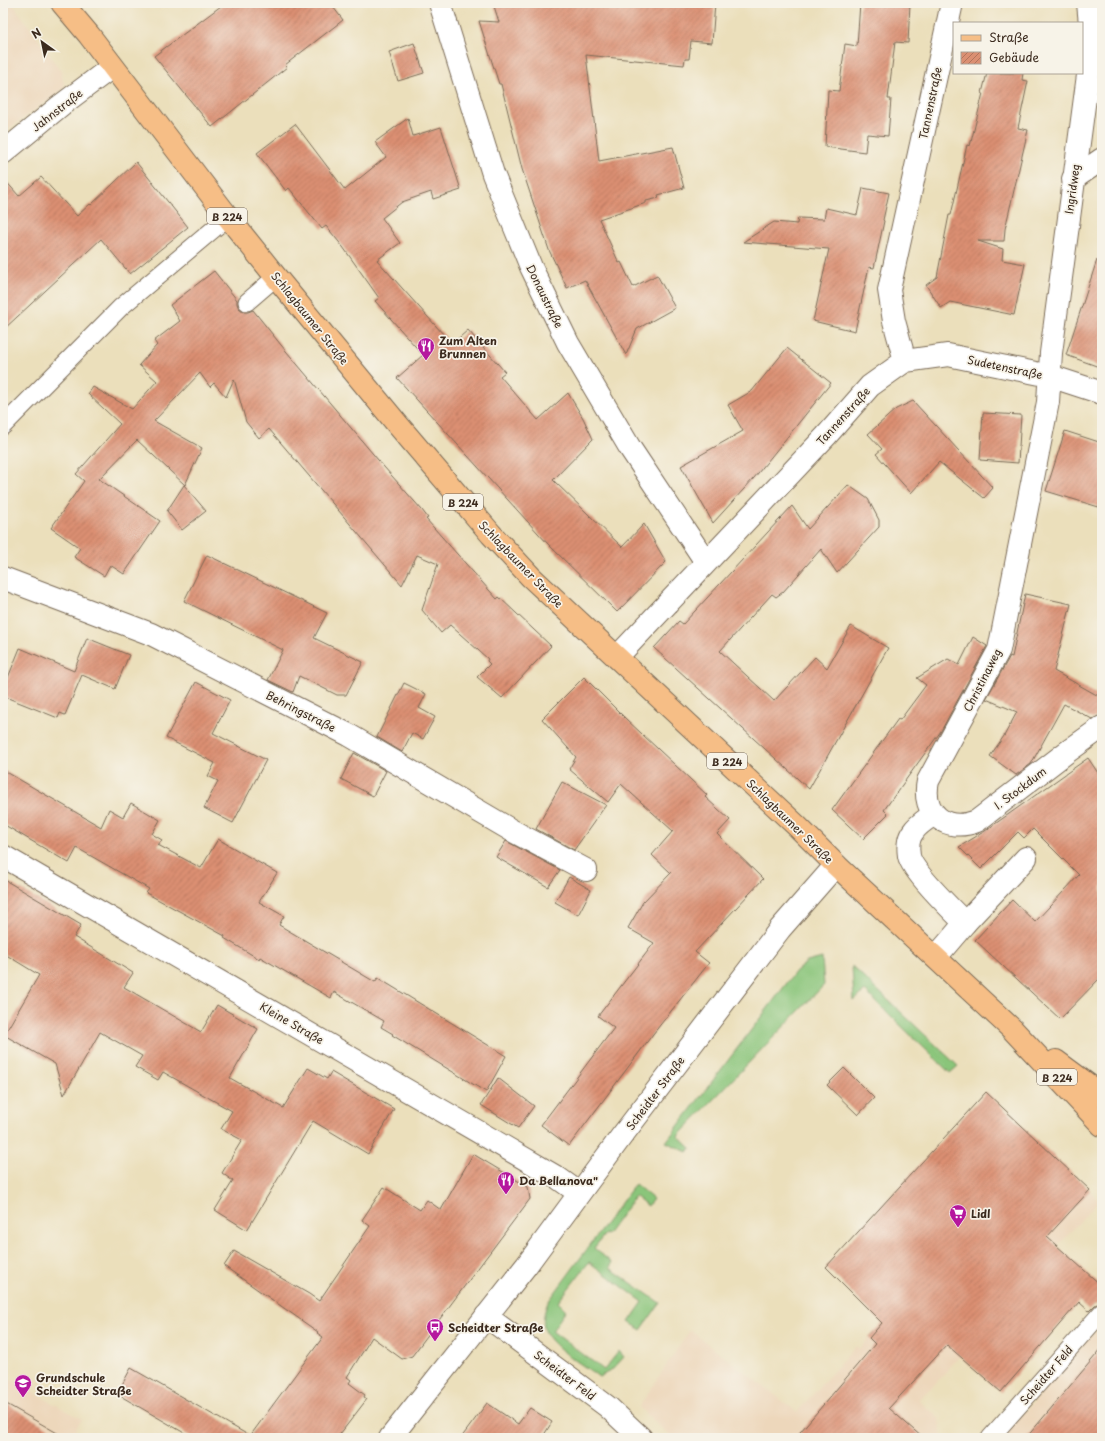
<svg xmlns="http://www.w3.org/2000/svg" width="1105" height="1441" viewBox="0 0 1105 1441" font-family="'Playpen Sans',sans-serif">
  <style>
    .built { fill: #edd7bb }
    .grass { fill: #8ac57a; stroke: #62784c }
    .building { fill: url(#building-hatch) }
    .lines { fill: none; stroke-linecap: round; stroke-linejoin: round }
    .service-casing { stroke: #796955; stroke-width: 19 }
    .minor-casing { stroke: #796955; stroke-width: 24 }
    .tertiary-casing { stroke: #796955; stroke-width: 24 }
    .primary-casing { stroke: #796955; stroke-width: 24 }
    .service { stroke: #fff; stroke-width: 17 }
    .minor { stroke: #fff; stroke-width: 22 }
    .tertiary { stroke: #fff; stroke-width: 22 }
    .primary { stroke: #f6be86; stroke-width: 22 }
    .labels { text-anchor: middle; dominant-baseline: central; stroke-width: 3.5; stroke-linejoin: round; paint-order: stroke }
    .shield { fill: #f7f3e8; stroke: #73665b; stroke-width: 1 }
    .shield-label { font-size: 10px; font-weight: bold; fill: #3b2a1e }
    .street-label { font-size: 11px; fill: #3b2a1e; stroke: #f7f3e8 }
    .poi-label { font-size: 11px; font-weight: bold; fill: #3b2a1e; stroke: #f7f3e8; text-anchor: start }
  </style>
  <defs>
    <pattern id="building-hatch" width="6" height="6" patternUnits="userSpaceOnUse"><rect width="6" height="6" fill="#db8f72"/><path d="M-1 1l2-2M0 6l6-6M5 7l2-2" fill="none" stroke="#b3755d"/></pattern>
  </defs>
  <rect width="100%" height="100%" fill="#f7f3e8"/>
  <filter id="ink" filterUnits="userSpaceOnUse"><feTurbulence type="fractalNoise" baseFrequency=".025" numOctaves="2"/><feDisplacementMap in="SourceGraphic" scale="8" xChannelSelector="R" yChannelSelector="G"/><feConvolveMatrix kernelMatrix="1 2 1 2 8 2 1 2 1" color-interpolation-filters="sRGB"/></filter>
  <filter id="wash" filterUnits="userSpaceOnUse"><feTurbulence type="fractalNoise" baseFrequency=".012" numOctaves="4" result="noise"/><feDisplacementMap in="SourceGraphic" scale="16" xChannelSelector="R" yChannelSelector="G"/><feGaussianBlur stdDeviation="0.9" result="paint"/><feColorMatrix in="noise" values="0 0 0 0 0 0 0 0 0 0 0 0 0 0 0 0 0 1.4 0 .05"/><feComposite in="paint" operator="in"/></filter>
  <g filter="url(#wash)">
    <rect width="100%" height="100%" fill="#ebdfbb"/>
    <g class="built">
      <polygon points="3,3 12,3 61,71 65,88 3,133"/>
      <polygon points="986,1092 1099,1200 934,1385 918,1400 939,1418 942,1438 672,1438 639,1407 690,1330 797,1412 856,1346 859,1349 882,1323 826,1267"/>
      <polygon points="1102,1324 1102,1438 1003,1438 1051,1382"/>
      <polygon points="3,1376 82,1419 70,1438 3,1438"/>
    </g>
    <g class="grass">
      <polygon points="822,958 824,985 678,1136 691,1148 687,1152 666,1142 796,971 807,962"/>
      <polygon points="852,966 958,1066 950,1073 865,991 854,1001"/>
      <path d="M635 1184 653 1199 648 1206 635 1196 607 1235 605 1234 594 1248 612 1263 610 1268 660 1303 641 1330 629 1322 643 1302 589 1262 558 1302 566 1310 552 1331 604 1370 619 1351 624 1357 612 1370 599 1377C584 1365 548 1346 544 1327 542 1318 545 1310 548 1302Z"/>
    </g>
    <g id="blocks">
      <g class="building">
        <polygon points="225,3 330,3 343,20 285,65 287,67 212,127 154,56"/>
        <polygon points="493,3 715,3 712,43 691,41 689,59 685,59 684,65 586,55 599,161 673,147 684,188 658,195 659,198 646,201 646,203 599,219 619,263 621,262 633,287 657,275 675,308 637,329 626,355 585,280 567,288 549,250 522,169 501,84 499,84 479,21 499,22"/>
        <polygon points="860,3 910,3 908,43 895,42 888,99 891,99 888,136 867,134 865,152 825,147 828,90 839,91 845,44 857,46"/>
        <polygon points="414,43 424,73 398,81 389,52"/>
        <polygon points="987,73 1023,73 1022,80 1028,81 1018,128 1028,130 1005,229 1004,241 978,241 1003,249 1002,260 1025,264 1014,315 950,302 941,308 926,285 937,277 949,215 951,215 967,145 970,146 983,93 982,93"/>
        <polygon points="408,118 413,136 441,127 461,190 433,199 431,192 402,202 382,218 400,243 377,260 452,344 468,330 505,372 500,376 538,420 568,393 583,418 593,439 553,480 622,547 644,524 666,562 617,612 548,544 397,378 423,355 375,301 379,298 343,247 326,226 322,229 289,188 286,191 257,153 295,124 345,190 386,157 375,142"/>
        <polygon points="136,162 188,227 130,274 101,239 3,330 3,178 19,196 41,177 77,216 90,204 91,205"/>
        <polygon points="863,188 889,193 883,220 884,221 874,268 869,267 855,331 813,321 829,249 743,242 774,222 797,224 798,218 824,219 826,208 857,215"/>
        <polygon points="1097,260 1102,261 1102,368 1066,355"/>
        <polygon points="214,271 237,300 237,304 239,308 244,312 248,312 253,310 281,345 384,467 422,510 428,518 426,519 497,599 499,597 551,646 502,698 477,677 490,664 487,661 488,659 450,625 441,633 422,610 438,564 417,555 402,585 269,429 259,438 246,422 234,379 226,397 214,383 210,387 200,373 154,421 202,448 185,485 137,440 99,479 160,521 124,574 110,565 104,576 74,557 80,548 51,528 84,481 76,474 120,424 88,394 93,387 132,409 157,381 139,365 157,345 154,341 180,321 170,305"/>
        <polygon points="787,348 831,383 754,478 713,523 681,466 743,431 728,405 752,391"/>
        <polygon points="913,401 993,488 984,498 939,462 911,493 876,454 882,449 868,434 896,409"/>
        <polygon points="983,413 1021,415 1018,463 980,460"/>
        <polygon points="1065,431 1102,443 1102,508 1046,491"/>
        <polygon points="184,485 206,511 182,530 167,511"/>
        <polygon points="848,485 868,499 879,520 879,527 837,573 821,549 783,592 776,597 772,594 720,651 774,701 815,657 827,668 851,626 888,648 809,789 654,648 679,621 683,624 792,506 808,529"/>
        <polygon points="207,555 327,613 314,638 363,662 346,695 337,695 299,676 293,692 268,680 283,650 184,601"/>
        <polygon points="1025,594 1071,604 1054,671 1102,698 1102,715 1092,719 1064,704 1031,764 1016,775 990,756 1004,736 1017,712 986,699 1010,656 1012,657"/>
        <polygon points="973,637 987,646 941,731 884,810 888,814 863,839 832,810 898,719 900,720 926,685 917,678 948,659 959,665"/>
        <polygon points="87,638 129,655 115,689 82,675 65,715 60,713 58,718 3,696 3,690 20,648 74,671"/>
        <polygon points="584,677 626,719 707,795 705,797 730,820 717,834 763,879 695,952 709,963 653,1034 569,1146 541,1125 614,1028 598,1016 654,943 628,928 643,902 671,873 652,855 673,831 621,784 608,802 569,769 576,757 542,719"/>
        <polygon points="196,682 230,700 213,733 266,760 233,823 204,808 218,781 208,776 215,763 166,738"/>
        <polygon points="404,683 426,694 419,708 435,717 423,739 412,733 402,752 377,737"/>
        <polygon points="354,753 386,771 373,796 341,779"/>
        <polygon points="1088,758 1102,779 1102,976 1060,1019 975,940 1012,900 1035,922 1079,875 1033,829 1024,838 1018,832 981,869 959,847 985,831"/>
        <polygon points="3,770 101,827 109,809 123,817 131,803 160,820 152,834 162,840 158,845 201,868 218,839 277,873 259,902 284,916 279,925 375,982 378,978 506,1056 486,1092 392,1035 393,1034 381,1027 384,1021 334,992 331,998 260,957 259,959 224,938 225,936 146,893 149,889 77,848 69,863 3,824"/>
        <polygon points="562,782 606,805 574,850 536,829"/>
        <polygon points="506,841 560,870 548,887 496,857"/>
        <polygon points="569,877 591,890 578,915 555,902"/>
        <polygon points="3,879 81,925 74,937 133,973 124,987 201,1032 217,1005 258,1029 230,1078 283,1108 308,1068 327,1079 331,1072 394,1109 368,1154 313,1121 247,1230 215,1210 233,1181 222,1173 242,1140 221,1129 232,1111 163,1072 158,1080 135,1067 142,1056 100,1032 64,1095 55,1064 4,1035 39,975 3,953"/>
        <polygon points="844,1068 874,1098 858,1115 827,1085"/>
        <polygon points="498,1078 534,1106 518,1128 481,1105"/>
        <polygon points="986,1092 1090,1190 1047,1237 1102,1286 1102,1302 1095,1305 1089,1311 1079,1302 1001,1392 947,1345 889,1408 923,1438 795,1438 875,1344 869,1338 882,1323 826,1267"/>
        <polygon points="473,1154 528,1187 530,1199 412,1356 402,1359 372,1337 347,1377 351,1380 349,1383 365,1395 364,1397 367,1399 337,1438 193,1438 117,1394 131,1368 250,1436 323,1337 317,1333 318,1332 224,1266 234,1251 309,1294 319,1301 370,1226 362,1220 384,1187 420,1210 427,1200 441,1210"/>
        <polygon points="1102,1348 1102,1438 1026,1438"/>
        <polygon points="3,1402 66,1438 3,1438"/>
        <polygon points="487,1403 518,1424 530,1408 552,1422 542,1438 461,1438"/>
      </g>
    </g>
  </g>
  <g filter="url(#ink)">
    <use href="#blocks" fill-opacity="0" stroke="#796955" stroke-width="1"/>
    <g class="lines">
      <g class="service-casing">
        <g id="service">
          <polyline points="247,302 276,277"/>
          <polyline points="3,426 121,307 228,217"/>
          <polyline points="990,1438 1102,1312"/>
        </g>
      </g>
      <g class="minor-casing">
        <g id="minor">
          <polyline points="440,3 493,174 531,267 568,343 630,448 706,562"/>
          <path d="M1088 3 1092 45 1051 353 1048 402 999 650 928 781C921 814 946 833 977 821L1067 752 1102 727"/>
          <polyline points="3,153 60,106 112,67"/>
          <polyline points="1073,179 1102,159"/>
          <polyline points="905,361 894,321 889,290 952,3"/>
          <polyline points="3,578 151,634 349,735 511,830 586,870"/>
          <polyline points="617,657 826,436 870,386 905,361 948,355 1050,376 1102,393"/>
          <path d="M934 814C927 819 917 825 913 832 908 838 908 849 909 856 912 871 953 911 965 923"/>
          <polyline points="3,856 558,1178 579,1193"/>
          <polyline points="936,957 965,923 1026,858"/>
          <polyline points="486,1316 608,1407 641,1438"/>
        </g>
      </g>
      <g class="tertiary-casing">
        <polyline id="tertiary" points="390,1438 526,1266 621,1137 780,929 836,865"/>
      </g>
      <g class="primary-casing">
        <g id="primary">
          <polyline points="62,3 89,35 228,217 276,277 398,425 491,534 531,577 798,827 836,865 1013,1030 1102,1125"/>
          <polyline points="1056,1061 1102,1095"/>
        </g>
      </g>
      <use href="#service" class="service"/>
      <use href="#minor" class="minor"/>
      <use href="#tertiary" class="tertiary"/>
      <use href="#primary" class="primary"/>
    </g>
  </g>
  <defs>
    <g id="restaurant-pin" transform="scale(0.9)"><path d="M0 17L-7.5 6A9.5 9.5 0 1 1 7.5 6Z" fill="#b5179e" stroke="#f7f3e8"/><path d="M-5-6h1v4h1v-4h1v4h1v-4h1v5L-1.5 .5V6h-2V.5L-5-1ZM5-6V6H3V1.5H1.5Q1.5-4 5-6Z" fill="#fff"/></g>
    <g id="supermarket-pin" transform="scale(0.9)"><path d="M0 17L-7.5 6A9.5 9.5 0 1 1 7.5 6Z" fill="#b5179e" stroke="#f7f3e8"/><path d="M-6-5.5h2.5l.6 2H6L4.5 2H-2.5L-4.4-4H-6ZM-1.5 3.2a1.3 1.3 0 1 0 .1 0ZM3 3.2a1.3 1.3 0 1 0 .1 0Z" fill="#fff"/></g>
    <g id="bus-pin" transform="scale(0.9)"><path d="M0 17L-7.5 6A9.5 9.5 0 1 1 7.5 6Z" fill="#b5179e" stroke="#f7f3e8"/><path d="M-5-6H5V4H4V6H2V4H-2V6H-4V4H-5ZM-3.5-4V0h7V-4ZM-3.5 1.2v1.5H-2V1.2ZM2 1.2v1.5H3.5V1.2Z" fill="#fff"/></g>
    <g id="school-pin" transform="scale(0.9)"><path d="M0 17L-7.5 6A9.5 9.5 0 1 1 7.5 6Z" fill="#b5179e" stroke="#f7f3e8"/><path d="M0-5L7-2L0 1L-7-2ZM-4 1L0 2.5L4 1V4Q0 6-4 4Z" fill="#fff"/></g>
  </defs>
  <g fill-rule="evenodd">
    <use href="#restaurant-pin" x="426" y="346"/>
    <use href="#restaurant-pin" x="506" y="1180"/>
    <use href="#supermarket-pin" x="958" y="1213"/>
    <use href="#bus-pin" x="435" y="1327"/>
    <use href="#school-pin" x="23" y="1383"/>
  </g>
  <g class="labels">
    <g class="shield">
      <rect x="207" y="208" width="40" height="16" rx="3"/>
      <rect x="443" y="494" width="40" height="16" rx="3"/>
      <rect x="707" y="753" width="40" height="16" rx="3"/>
      <rect x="1037" y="1069" width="40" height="16" rx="3"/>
    </g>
    <g class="shield-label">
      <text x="227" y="216">B 224</text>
      <text x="463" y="502">B 224</text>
      <text x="727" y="761">B 224</text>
      <text x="1057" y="1077">B 224</text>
    </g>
    <g class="street-label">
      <text transform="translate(930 103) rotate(-78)">Tannenstraße</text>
      <text transform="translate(57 110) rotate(-38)">Jahnstraße</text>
      <text transform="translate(1072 189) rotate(-82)">Ingridweg</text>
      <text transform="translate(545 296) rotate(64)">Donaustraße</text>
      <text transform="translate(310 318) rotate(51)">Schlagbaumer Straße</text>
      <text transform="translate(1005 367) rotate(12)">Sudetenstraße</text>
      <text transform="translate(843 416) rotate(-48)">Tannenstraße</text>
      <text transform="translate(521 564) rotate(46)">Schlagbaumer Straße</text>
      <text transform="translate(982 680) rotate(-63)">Christinaweg</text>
      <text transform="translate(301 711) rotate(27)">Behringstraße</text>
      <text transform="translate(1020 788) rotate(-37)">I. Stockdum</text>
      <text transform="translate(790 821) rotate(44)">Schlagbaumer Straße</text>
      <text transform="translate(292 1023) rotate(30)">Kleine Straße</text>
      <text transform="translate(655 1093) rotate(-53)">Scheidter Straße</text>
      <text transform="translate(565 1375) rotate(37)">Scheidter Feld</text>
      <text transform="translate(1046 1375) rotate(-49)">Scheidter Feld</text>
    </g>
    <g class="poi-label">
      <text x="439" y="340">Zum Alten<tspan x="439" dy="13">Brunnen</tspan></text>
      <text x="519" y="1180">Da Bellanova"</text>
      <text x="971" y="1213">Lidl</text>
      <text x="448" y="1327">Scheidter Straße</text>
      <text x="36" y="1377">Grundschule<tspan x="36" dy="13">Scheidter Straße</tspan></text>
    </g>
  </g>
  <rect width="1105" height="1441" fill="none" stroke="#f7f3e8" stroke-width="16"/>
  <rect x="953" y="22" width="130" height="52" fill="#f7f3e8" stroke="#aca397"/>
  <rect x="961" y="35" width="20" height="6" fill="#f6be86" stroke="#aca397"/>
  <text x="989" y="42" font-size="12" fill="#3b2a1e">Straße</text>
  <rect x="961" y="52" width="20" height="12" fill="url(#building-hatch)" stroke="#aca397"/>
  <text x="989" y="62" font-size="12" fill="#3b2a1e">Gebäude</text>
  <g transform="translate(42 42) rotate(327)" stroke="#f7f3e8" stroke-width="3" paint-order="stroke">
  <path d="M0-3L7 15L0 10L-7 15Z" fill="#3b2a1e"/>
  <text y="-6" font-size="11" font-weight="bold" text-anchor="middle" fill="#3b2a1e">N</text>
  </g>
</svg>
